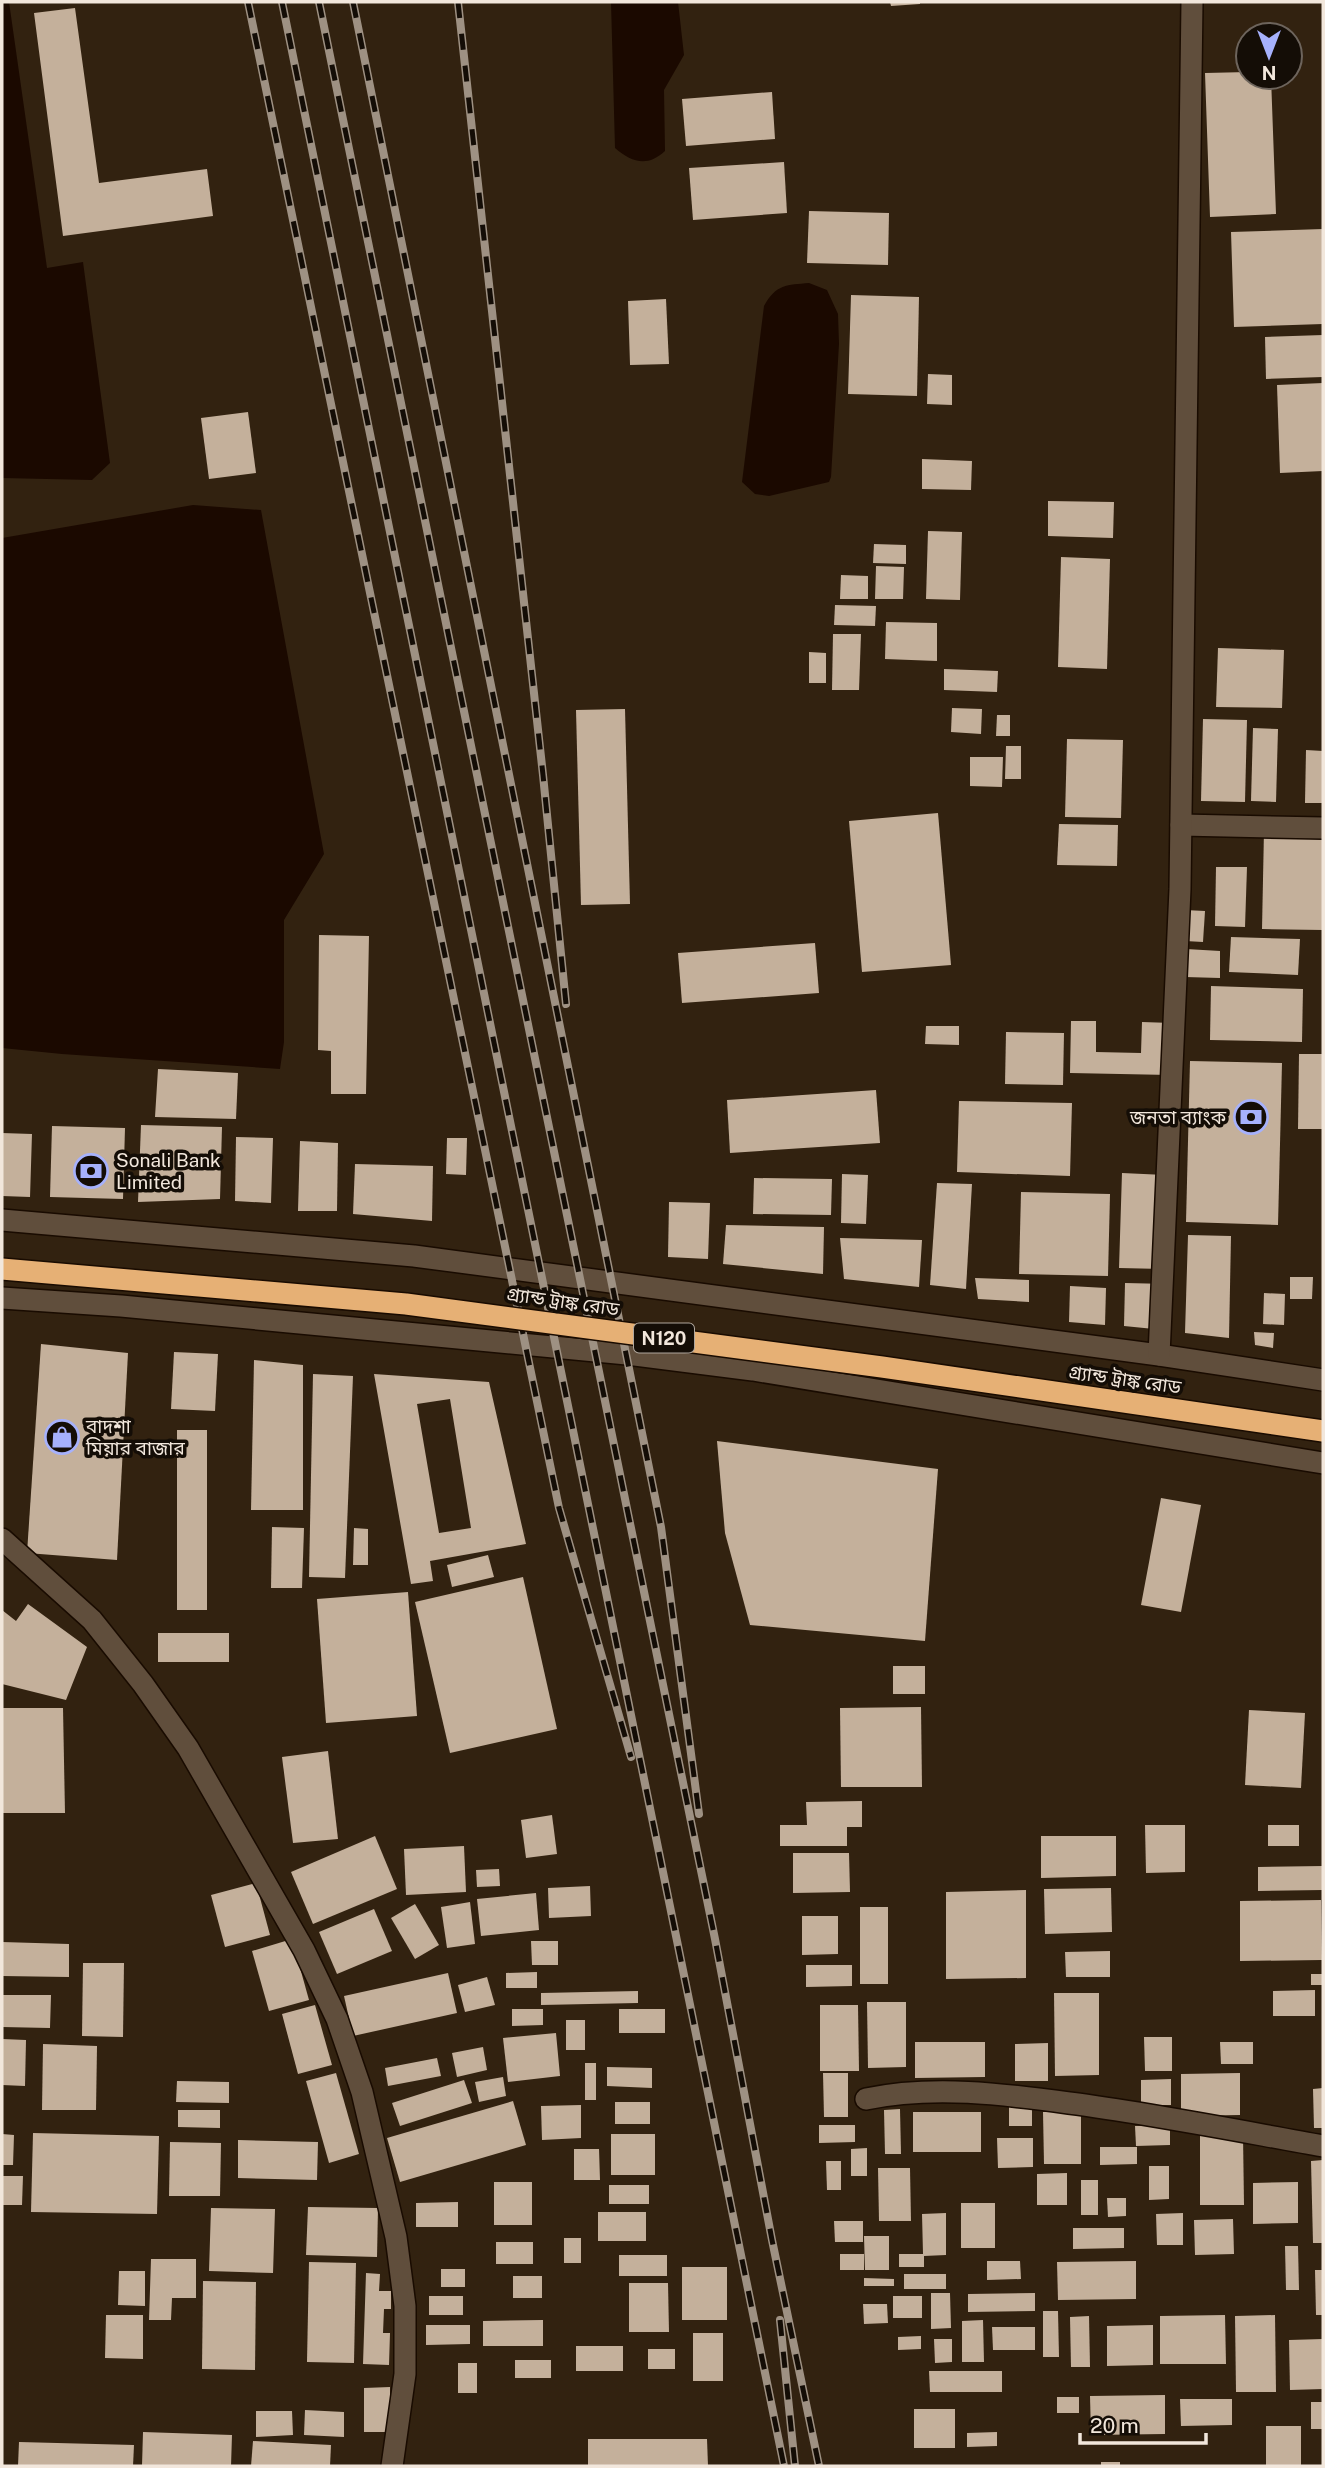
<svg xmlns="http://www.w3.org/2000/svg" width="1325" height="2468" viewBox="0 0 1325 2468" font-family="'Public Sans','Noto Sans Bengali',sans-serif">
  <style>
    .water { fill: #1b0900 }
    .building { fill: #c4b09b; fill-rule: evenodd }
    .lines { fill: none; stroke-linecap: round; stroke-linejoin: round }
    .minor-casing { stroke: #190b00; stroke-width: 24 }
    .minor { stroke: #604e3c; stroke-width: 21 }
    .rail-casing { stroke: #9e9183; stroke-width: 8 }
    .rail { stroke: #140d06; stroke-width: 5; stroke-dasharray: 16; stroke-linecap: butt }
    .highway-bridge-casing { stroke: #190b00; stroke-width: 24; stroke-linecap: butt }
    .highway-bridge { stroke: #e6b075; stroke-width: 21 }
    .labels { text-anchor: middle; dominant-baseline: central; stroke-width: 7; stroke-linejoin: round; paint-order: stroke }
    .shield { fill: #140d06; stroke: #afa69c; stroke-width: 2 }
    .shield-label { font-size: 18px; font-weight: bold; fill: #f2e7dc }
    .poi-label { font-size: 19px; fill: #f2e7dc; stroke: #140d06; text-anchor: start }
    .street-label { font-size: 19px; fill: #f2e7dc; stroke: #140d06 }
  </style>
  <rect width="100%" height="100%" fill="#322210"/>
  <g class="water">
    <polygon points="2,2 9,2 47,268 83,262 110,463 92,480 2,478"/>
    <path d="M611 2H678L684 55 664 90 665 151C648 167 632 163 615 148Z"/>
    <path d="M809 283 827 290 838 314 839 344 831 477 829 482 769 496 755 494 742 482 764 306C776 284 787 285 809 283Z"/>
    <polygon points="193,505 261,510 324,854 284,920 284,1042 280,1069 62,1054 2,1048 2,538"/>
  </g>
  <g class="building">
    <polygon points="890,2 920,2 920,4 891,6"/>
    <polygon points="75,8 99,183 207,169 213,216 63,236 34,13"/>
    <polygon points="1248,72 1248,77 1271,77 1276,214 1210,217 1205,73"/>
    <polygon points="772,92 775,139 686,146 682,99"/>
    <polygon points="784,162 787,213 693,220 689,168"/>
    <polygon points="809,211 889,213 888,265 807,263"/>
    <polygon points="1323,229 1323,324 1234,327 1231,232"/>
    <polygon points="851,295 919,297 917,396 848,394"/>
    <polygon points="666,299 669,364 630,365 628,301"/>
    <polygon points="1323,335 1323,377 1266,379 1265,337"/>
    <polygon points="928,374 952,375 952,405 927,404"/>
    <polygon points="1323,383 1323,471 1280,473 1277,385"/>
    <polygon points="248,412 256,473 209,479 201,418"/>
    <polygon points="922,459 972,461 971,490 922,489"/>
    <polygon points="1048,501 1114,502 1113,538 1048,536"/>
    <polygon points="928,531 962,532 960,600 926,599"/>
    <polygon points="874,544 906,545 906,564 873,563"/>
    <polygon points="1061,557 1110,559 1107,669 1058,667"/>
    <polygon points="876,566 904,567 903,599 875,599"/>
    <polygon points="841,575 868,576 868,599 840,599"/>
    <polygon points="835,605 876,606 875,626 834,625"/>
    <polygon points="886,622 937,623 937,661 885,659"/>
    <polygon points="833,634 861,634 859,690 832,690"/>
    <polygon points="1218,648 1284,650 1282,708 1216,707"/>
    <polygon points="809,652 826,653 826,683 809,683"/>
    <polygon points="944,669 998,671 997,692 944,690"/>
    <polygon points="952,708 982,709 981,734 951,732"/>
    <polygon points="625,709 630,904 581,905 576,710"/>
    <polygon points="997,715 1010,715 1010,736 996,736"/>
    <polygon points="1203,719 1247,720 1245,802 1201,801"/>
    <polygon points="1253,728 1278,729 1276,802 1251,801"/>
    <polygon points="1067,739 1123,740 1121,818 1065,817"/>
    <polygon points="1006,746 1021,746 1021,779 1005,779"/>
    <polygon points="1306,750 1323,751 1323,803 1305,803"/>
    <polygon points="970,757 1003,757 1002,787 970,786"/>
    <polygon points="938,813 951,965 862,972 849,821"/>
    <polygon points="1059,824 1118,825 1117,866 1057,865"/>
    <polygon points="1264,830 1323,832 1323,930 1262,929"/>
    <polygon points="1216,867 1247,867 1245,927 1215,926"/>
    <polygon points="1185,910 1205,911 1203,942 1185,941"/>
    <polygon points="319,935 369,936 366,1094 331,1094 331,1051 318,1050"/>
    <polygon points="1231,937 1300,939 1298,975 1229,972"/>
    <polygon points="815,943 819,993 682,1003 678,953"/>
    <polygon points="1186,949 1220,951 1220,978 1185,977"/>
    <polygon points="1211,986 1303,989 1302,1042 1210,1040"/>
    <polygon points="1071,1021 1096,1021 1096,1052 1141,1053 1142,1022 1172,1023 1170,1075 1070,1073"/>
    <polygon points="926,1026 959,1026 959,1045 925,1044"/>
    <polygon points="1006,1032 1064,1033 1063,1085 1005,1084"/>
    <polygon points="1299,1054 1323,1054 1323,1129 1298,1129"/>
    <polygon points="1190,1061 1282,1063 1278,1225 1186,1222"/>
    <polygon points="158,1069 238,1073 236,1119 155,1117"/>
    <polygon points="876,1090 880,1143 730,1153 727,1100"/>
    <polygon points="959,1101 1072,1103 1070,1176 957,1172"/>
    <polygon points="141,1125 222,1127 220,1199 138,1202"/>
    <polygon points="52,1126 125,1128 123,1199 50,1197"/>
    <polygon points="2,1133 32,1134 30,1197 2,1196"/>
    <polygon points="236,1137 273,1138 271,1203 235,1201"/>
    <polygon points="447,1138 467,1138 466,1175 446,1174"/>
    <polygon points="300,1141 338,1143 337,1211 298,1211"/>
    <polygon points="355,1164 433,1166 432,1221 353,1214"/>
    <polygon points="1122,1173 1165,1175 1163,1269 1119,1268"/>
    <polygon points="842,1174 868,1175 866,1224 841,1223"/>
    <polygon points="754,1178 832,1179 831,1215 753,1214"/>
    <polygon points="937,1183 972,1184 966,1289 930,1285"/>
    <polygon points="1021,1192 1110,1194 1108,1276 1019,1274"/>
    <polygon points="669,1202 710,1203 708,1259 668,1257"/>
    <polygon points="726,1225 824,1227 823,1274 723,1264"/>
    <polygon points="1188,1235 1231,1236 1229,1338 1185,1333"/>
    <polygon points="840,1238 922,1240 919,1287 844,1279"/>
    <polygon points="1290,1277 1313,1277 1312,1299 1290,1299"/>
    <polygon points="975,1278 1029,1280 1029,1302 978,1299"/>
    <polygon points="1125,1283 1169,1284 1164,1330 1124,1326"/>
    <polygon points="1070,1286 1106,1288 1105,1325 1069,1322"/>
    <polygon points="1264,1293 1285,1294 1284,1325 1263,1324"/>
    <polygon points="1254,1332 1274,1333 1273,1348 1255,1345"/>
    <polygon points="41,1344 128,1353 117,1560 27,1553"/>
    <polygon points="174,1352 218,1354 215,1411 171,1409"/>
    <polygon points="254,1360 303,1365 303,1510 251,1510"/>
    <polygon points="313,1374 353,1376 345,1578 309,1577"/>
    <path d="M374 1374 489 1382 526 1544 430 1561 433 1581 411 1584ZM450 1399 471 1528 439 1533 417 1404Z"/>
    <rect x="177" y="1430" width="30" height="180"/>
    <polygon points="717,1441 938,1469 925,1641 750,1625 725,1533"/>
    <polygon points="1161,1498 1201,1505 1181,1612 1141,1605"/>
    <polygon points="272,1527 304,1528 302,1588 271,1588"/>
    <polygon points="354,1528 368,1529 368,1565 353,1565"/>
    <polygon points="488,1555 494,1577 452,1587 447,1565"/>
    <polygon points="523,1577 557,1729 450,1753 415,1602"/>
    <polygon points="408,1592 417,1716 326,1723 317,1599"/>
    <polygon points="28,1604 87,1647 66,1700 2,1684 2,1610 16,1621"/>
    <rect x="158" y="1633" width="71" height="29"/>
    <rect x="893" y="1666" width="32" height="28"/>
    <polygon points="921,1707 922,1787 841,1787 840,1708"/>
    <polygon points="2,1708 63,1708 65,1813 2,1813"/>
    <polygon points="1249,1710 1305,1713 1301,1788 1245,1785"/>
    <polygon points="328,1751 338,1839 293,1843 282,1757"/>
    <polygon points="862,1801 862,1827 847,1827 847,1846 780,1846 780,1825 807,1825 806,1802"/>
    <polygon points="552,1815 557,1854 526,1858 521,1820"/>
    <polygon points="1145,1825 1185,1825 1185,1872 1146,1873"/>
    <rect x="1268" y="1825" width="31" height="21"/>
    <polygon points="375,1836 397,1889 313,1924 291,1872"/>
    <polygon points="1041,1836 1116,1836 1116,1876 1041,1878"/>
    <polygon points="464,1846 466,1892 406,1895 404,1849"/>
    <polygon points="793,1853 849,1853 850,1892 793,1893"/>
    <polygon points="1323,1866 1323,1890 1258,1891 1258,1867"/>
    <polygon points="499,1869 500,1886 477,1887 476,1870"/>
    <polygon points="256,1883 270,1935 225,1947 211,1895"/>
    <polygon points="590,1886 591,1916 549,1918 548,1888"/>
    <polygon points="1111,1888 1112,1932 1045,1934 1044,1889"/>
    <polygon points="1026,1890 1026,1978 946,1979 946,1892"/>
    <polygon points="536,1893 539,1930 481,1936 477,1899"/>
    <polygon points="1321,1900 1322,1960 1240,1961 1240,1901"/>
    <polygon points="470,1902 475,1944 447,1948 441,1907"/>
    <polygon points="415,1904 439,1945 415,1959 391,1918"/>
    <rect x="860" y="1907" width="28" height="77"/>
    <polygon points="374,1909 392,1951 337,1974 319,1932"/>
    <polygon points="802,1916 838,1916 838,1954 802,1955"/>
    <polygon points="292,1939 309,2000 269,2011 252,1951"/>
    <polygon points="531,1941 558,1941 558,1965 532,1965"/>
    <polygon points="2,1942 69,1944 69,1977 2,1976"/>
    <polygon points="1110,1951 1110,1977 1066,1977 1065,1952"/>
    <polygon points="83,1963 124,1963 123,2037 82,2036"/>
    <polygon points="806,1965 852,1965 852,1986 806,1987"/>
    <polygon points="537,1972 537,1988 506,1988 506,1973"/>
    <polygon points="448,1973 457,2013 353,2036 344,1996"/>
    <rect x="1311" y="1974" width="11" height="11"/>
    <polygon points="487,1977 495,2005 465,2012 458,1985"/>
    <polygon points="1315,1990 1315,2016 1273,2016 1273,1991"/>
    <polygon points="638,1991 638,2003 541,2005 541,1993"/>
    <polygon points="1054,1993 1099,1993 1099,2075 1055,2076"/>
    <polygon points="2,1995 51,1995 50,2028 2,2027"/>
    <polygon points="867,2002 906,2002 906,2067 868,2068"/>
    <polygon points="315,2005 332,2065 298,2074 282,2014"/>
    <polygon points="820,2005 858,2005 859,2071 820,2071"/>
    <polygon points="512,2009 543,2009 543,2025 512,2026"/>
    <rect x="619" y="2009" width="46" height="24"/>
    <rect x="566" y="2020" width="19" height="30"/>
    <polygon points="556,2033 560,2076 508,2082 503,2038"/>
    <polygon points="1144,2037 1172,2037 1172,2071 1145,2071"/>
    <polygon points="2,2039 26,2040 25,2086 2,2085"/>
    <polygon points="915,2042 985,2042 985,2077 915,2078"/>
    <polygon points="1220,2042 1253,2042 1253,2064 1221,2064"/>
    <polygon points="1048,2043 1048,2081 1015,2081 1015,2044"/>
    <polygon points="43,2044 97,2046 96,2110 42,2110"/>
    <polygon points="483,2047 487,2070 457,2077 452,2053"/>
    <polygon points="437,2058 441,2076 388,2086 385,2068"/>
    <rect x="585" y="2063" width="11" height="37"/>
    <polygon points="607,2067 652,2068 652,2088 607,2086"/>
    <polygon points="336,2073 359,2154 329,2163 306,2081"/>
    <polygon points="823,2073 848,2073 848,2117 824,2117"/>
    <polygon points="1240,2073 1240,2115 1181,2116 1181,2074"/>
    <polygon points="503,2077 506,2096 479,2102 475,2082"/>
    <polygon points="1171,2079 1171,2105 1141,2105 1141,2080"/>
    <polygon points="464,2080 472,2103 400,2126 392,2103"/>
    <polygon points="177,2081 229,2082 229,2103 176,2102"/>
    <polygon points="1323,2088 1323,2128 1314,2128 1313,2089"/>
    <rect x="1009" y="2099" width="23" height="27"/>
    <polygon points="513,2101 526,2145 400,2182 387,2138"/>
    <rect x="615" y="2102" width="35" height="22"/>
    <polygon points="581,2105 581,2138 542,2140 541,2106"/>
    <polygon points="900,2109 901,2154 885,2154 884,2110"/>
    <polygon points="178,2110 220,2110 220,2128 178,2127"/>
    <rect x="913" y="2112" width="68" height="40"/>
    <polygon points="1043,2112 1081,2112 1081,2164 1044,2164"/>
    <polygon points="819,2125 855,2125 855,2142 819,2143"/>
    <polygon points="1170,2125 1170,2145 1136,2146 1135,2126"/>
    <polygon points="33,2133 159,2136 157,2214 31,2212"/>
    <polygon points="2,2134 14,2135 13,2165 2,2165"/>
    <rect x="611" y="2134" width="44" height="41"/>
    <polygon points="1243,2135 1244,2205 1200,2205 1200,2136"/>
    <polygon points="997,2138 1033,2138 1033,2167 998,2168"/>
    <polygon points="238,2140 318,2142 317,2180 238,2178"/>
    <polygon points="170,2142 221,2143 220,2196 169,2196"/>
    <polygon points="1100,2147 1137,2147 1137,2164 1100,2165"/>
    <polygon points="867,2148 867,2176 851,2176 851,2149"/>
    <polygon points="574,2149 599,2149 600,2180 574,2180"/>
    <polygon points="1323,2160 1323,2243 1313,2243 1311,2161"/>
    <polygon points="826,2161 841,2161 841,2190 827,2190"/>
    <polygon points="1149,2166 1169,2166 1169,2199 1149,2200"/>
    <polygon points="878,2168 910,2168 911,2221 879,2221"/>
    <polygon points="1067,2173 1067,2205 1037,2205 1037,2174"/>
    <polygon points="2,2176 23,2176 22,2205 2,2205"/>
    <rect x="1081" y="2180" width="17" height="35"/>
    <rect x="494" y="2182" width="38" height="43"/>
    <polygon points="1298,2182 1298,2223 1253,2224 1253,2183"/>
    <rect x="609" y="2185" width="40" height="19"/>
    <polygon points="1107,2198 1126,2198 1126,2216 1108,2217"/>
    <polygon points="458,2202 458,2227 416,2227 416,2203"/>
    <rect x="961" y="2203" width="34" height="45"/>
    <polygon points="308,2207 378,2208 377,2257 306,2255"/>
    <polygon points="211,2208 275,2209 273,2273 209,2271"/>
    <rect x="598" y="2212" width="48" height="29"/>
    <polygon points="946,2213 946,2255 924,2256 924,2267 899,2267 899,2254 923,2254 922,2214"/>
    <polygon points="1183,2213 1183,2245 1157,2245 1156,2214"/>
    <polygon points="1233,2219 1234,2254 1195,2255 1194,2220"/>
    <polygon points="834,2221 863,2221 863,2242 835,2242"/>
    <polygon points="1073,2228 1124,2228 1124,2248 1073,2249"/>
    <polygon points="864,2236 889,2236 889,2270 865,2270"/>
    <rect x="564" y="2238" width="17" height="25"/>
    <rect x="496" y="2242" width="37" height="22"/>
    <polygon points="1285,2246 1298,2246 1299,2290 1286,2290"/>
    <rect x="840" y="2254" width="24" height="16"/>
    <rect x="619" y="2255" width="48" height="21"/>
    <polygon points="151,2259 196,2259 196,2298 172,2298 171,2320 149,2320"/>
    <polygon points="987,2261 1020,2261 1021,2279 987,2280"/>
    <polygon points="1136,2261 1136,2299 1058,2300 1057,2262"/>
    <polygon points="309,2262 356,2263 354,2363 307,2362"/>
    <rect x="682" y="2267" width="45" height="53"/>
    <rect x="441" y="2269" width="24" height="18"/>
    <polygon points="1315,2270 1323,2270 1323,2315 1316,2315"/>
    <polygon points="119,2271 145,2271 145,2306 118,2305"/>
    <polygon points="366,2273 380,2274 379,2291 391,2291 391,2309 384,2309 383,2333 390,2333 389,2365 363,2364"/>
    <rect x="904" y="2274" width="42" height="15"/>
    <rect x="513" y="2276" width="29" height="22"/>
    <polygon points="864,2278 894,2279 894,2286 864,2286"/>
    <polygon points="203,2281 256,2282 255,2370 202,2369"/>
    <polygon points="629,2283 668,2283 669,2332 629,2332"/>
    <polygon points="931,2293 950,2293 951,2328 931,2329"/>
    <polygon points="1035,2293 1035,2311 968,2312 968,2294"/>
    <rect x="429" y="2296" width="34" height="19"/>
    <rect x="893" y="2296" width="29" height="22"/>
    <polygon points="863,2304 887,2304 888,2323 864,2324"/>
    <polygon points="1043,2311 1058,2311 1059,2357 1043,2357"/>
    <polygon points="106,2315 143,2315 143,2359 105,2358"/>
    <polygon points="1225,2315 1226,2364 1160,2364 1160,2316"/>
    <polygon points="1275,2315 1276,2392 1236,2392 1235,2316"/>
    <polygon points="1089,2316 1090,2367 1071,2367 1070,2317"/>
    <polygon points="543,2320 543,2346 483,2346 483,2321"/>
    <polygon points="983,2320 984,2362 962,2362 962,2321"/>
    <polygon points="426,2325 470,2325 470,2344 426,2345"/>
    <polygon points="1153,2325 1153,2365 1107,2366 1107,2326"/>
    <polygon points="992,2327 1035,2327 1035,2350 993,2350"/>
    <rect x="693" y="2333" width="30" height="48"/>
    <polygon points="921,2336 921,2349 898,2350 898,2337"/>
    <polygon points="934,2339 952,2339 952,2362 935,2363"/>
    <polygon points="1323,2339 1323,2389 1290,2390 1289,2340"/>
    <rect x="576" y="2346" width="47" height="25"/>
    <rect x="648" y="2349" width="27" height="20"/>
    <rect x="515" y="2360" width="36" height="18"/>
    <rect x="458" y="2363" width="19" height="30"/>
    <polygon points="929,2371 1002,2371 1002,2392 930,2392"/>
    <polygon points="390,2387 390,2432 364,2432 364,2388"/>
    <polygon points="1165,2395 1165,2434 1091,2435 1090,2396"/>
    <rect x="1057" y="2397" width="22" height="16"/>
    <polygon points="1180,2399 1232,2399 1232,2425 1181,2426"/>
    <rect x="1311" y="2402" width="12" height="27"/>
    <rect x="914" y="2409" width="41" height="39"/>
    <polygon points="305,2410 344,2412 344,2437 304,2435"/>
    <polygon points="256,2411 292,2411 293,2435 256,2437"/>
    <rect x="1266" y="2426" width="35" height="40"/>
    <polygon points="143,2432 232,2435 231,2466 142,2466"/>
    <polygon points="997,2432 997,2446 967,2447 967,2433"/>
    <polygon points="588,2439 707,2439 708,2466 588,2466"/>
    <polygon points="253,2441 331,2445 330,2466 251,2466"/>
    <polygon points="19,2442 134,2445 133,2466 18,2466"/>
    <rect x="1101" y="2462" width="19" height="4"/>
  </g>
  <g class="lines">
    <g class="minor-casing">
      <g id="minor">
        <polyline points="1181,825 1323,828"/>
        <polyline points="2,1220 414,1256 1159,1355 1323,1380"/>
        <polyline points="2,1298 121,1306 627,1354 753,1370 1323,1463"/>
        <polyline points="1159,1355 1180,889 1192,2"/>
        <polyline points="2,1539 92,1620 143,1684 188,1748 304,1950 337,2019 362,2092 396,2237 405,2306 405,2374 392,2466"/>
        <path d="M866 2099C933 2085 1003 2094 1069 2103 1154 2114 1239 2131 1323 2146"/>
      </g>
    </g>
    <use href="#minor" class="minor"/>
    <g class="rail-casing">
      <g id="rail">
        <polyline points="248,2 559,1508 631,1757"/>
        <polyline points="282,2 784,2466"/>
        <polyline points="319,2 715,1939 772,2240 819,2466"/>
        <polyline points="353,2 661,1527 699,1814"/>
        <polyline points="458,2 543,775 566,1004"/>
        <polyline points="780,2320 795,2466"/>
      </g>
    </g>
    <use href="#rail" class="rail"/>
    <g class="highway-bridge-casing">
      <polyline id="highway-bridge" points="2,1269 406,1304 882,1367 1323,1431"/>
    </g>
    <use href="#highway-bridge" class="highway-bridge"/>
  </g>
  <defs>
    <g id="bank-ring" transform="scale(1.75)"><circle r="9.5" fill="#140d06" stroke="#a6b1fc" stroke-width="1.5"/><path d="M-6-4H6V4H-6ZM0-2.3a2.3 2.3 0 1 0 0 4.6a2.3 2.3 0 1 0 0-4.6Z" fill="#a6b1fc"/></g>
    <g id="shop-ring" transform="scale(1.75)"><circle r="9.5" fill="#140d06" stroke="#a6b1fc" stroke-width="1.5"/><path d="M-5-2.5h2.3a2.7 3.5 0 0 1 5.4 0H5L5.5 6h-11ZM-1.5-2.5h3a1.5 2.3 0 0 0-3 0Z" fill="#a6b1fc"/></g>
  </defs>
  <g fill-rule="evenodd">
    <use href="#bank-ring" x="1251" y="1117"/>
    <use href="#bank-ring" x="91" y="1171"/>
    <use href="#shop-ring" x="62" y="1437"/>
  </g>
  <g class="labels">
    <rect class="shield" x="634" y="1323.5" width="60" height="29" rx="5"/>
    <g class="shield-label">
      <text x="664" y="1338">N120</text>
    </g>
    <g class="poi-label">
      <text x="1226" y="1117" text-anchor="end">জনতা ব্যাংক</text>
      <text x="116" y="1160">Sonali Bank<tspan x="116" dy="22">Limited</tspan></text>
      <text x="86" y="1426">বাদশা<tspan x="86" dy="22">মিয়ার বাজার</tspan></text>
    </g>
    <g class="street-label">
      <text transform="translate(563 1301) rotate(8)">গ্র্যান্ড ট্রাঙ্ক রোড</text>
      <text transform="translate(1125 1379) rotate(8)">গ্র্যান্ড ট্রাঙ্ক রোড</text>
    </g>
  </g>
  <rect width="1325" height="2468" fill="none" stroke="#f2e7dc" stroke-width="7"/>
  <g transform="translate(1269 56) rotate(180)"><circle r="33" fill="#140d06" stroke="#6d645c" stroke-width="2"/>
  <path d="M0-5L12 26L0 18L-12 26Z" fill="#a6b1fc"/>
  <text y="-10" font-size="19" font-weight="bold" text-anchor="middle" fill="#f2e7dc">N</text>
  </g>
  <path d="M1080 2433v10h126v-10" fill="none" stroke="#f2e7dc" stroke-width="3.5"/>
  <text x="1090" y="2433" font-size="21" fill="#f2e7dc" stroke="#140d06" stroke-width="5" paint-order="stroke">20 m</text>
</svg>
